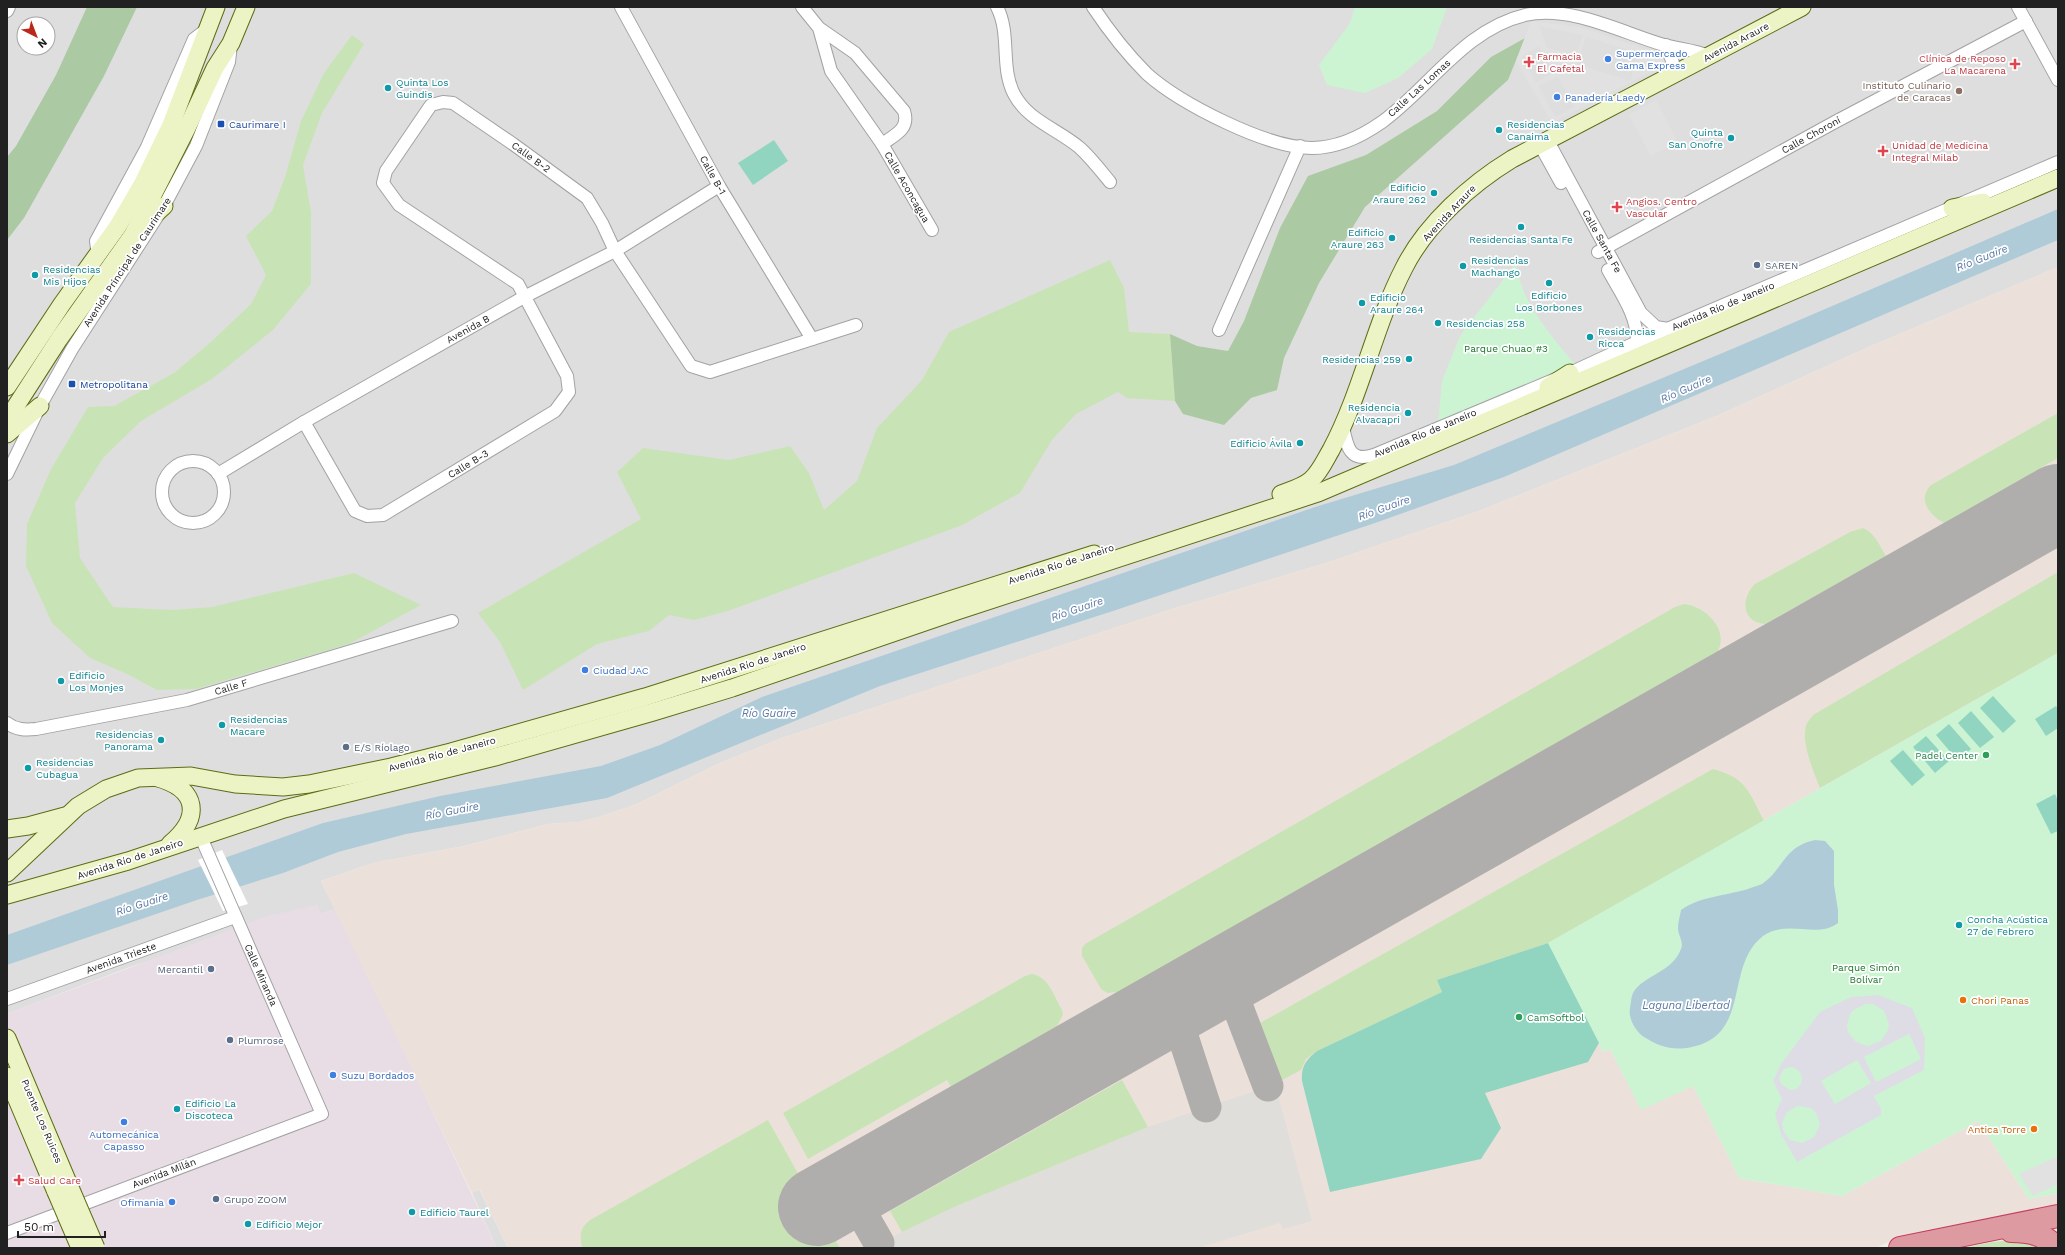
<svg xmlns="http://www.w3.org/2000/svg" width="2065" height="1255" viewBox="0 0 2065 1255" font-family="'Work Sans',sans-serif">
  <style>
    .residential { fill: #dfdede; fill-rule: evenodd }
    .industrial { fill: #e8dce5 }
    .military { fill: #ece1da }
    .airport { fill: #dfdeda }
    .grass { fill: #c8e4b6 }
    .forest { fill: #abcaa3 }
    .park { fill: #ccf4d3 }
    .pitch { fill: #91d5c1 }
    .parking { fill: #e1e1e1; fill-rule: evenodd }
    .plaza { fill: #dedde6; fill-rule: evenodd }
    .water { fill: #afcbd8 }
    .pier { fill: #fff }
    .lines { fill: none; stroke-linecap: round; stroke-linejoin: round }
    .taxiway { stroke: #b0aeac; stroke-width: 31 }
    .runway { stroke: #b0aeac; stroke-width: 78 }
    .street-casing { stroke: #a2a2a2; stroke-width: 14 }
    .secondary-casing { stroke: #5b6d13; stroke-width: 19 }
    .highway-casing { stroke: #c73d60; stroke-width: 24 }
    .street { stroke: #fff; stroke-width: 12 }
    .secondary { stroke: #ecf3c4; stroke-width: 17 }
    .highway { stroke: #dd9ba1; stroke-width: 22 }
    .secondary-bridge-casing { stroke: #5b6d13; stroke-width: 19; stroke-linecap: butt }
    .secondary-bridge { stroke: #ecf3c4; stroke-width: 17 }
    .shop-dot { fill: #3f7fe0; stroke: #fff; stroke-width: 1.5 }
    .health-dot { fill: #e0444e; stroke: #fff; stroke-width: 1.5 }
    .culture-dot { fill: #0f9aa8; stroke: #fff; stroke-width: 1.5 }
    .education-dot { fill: #8d6e63; stroke: #fff; stroke-width: 1.5 }
    .transit-dot { fill: #1a4fb4; stroke: #fff; stroke-width: 1.5 }
    .service-dot { fill: #5c6f8a; stroke: #fff; stroke-width: 1.5 }
    .leisure-dot { fill: #2e9e5b; stroke: #fff; stroke-width: 1.5 }
    .food-dot { fill: #e8710a; stroke: #fff; stroke-width: 1.5 }
    .labels { text-anchor: middle; dominant-baseline: central; stroke-width: 3.5; stroke-linejoin: round; paint-order: stroke }
    .street-label { font-size: 10px; fill: #212121; stroke: #fff }
    .shop-label { font-size: 10px; fill: #366cbe; stroke: #fff; text-anchor: start }
    .health-label { font-size: 10px; fill: #be3a42; stroke: #fff; text-anchor: start }
    .culture-label { font-size: 10px; fill: #0d838f; stroke: #fff; text-anchor: start }
    .education-label { font-size: 10px; fill: #785e54; stroke: #fff; text-anchor: end }
    .transit-label { font-size: 10px; fill: #164399; stroke: #fff; text-anchor: start }
    .service-label { font-size: 10px; fill: #4e5e75; stroke: #fff; text-anchor: start }
    .park-label { font-size: 10px; fill: #1a742a; stroke: #fff }
    .leisure-label { font-size: 10px; fill: #27864d; stroke: #fff; text-anchor: end }
    .food-label { font-size: 10px; fill: #c56008; stroke: #fff; text-anchor: start }
    .water-label { font-size: 11px; font-style: italic; fill: #5878a6; stroke: #fff }
  </style>
  <rect width="100%" height="100%" fill="#f0eee9"/>
  <g class="residential">
    <path d="M7 7H2058V267L1871 346 1719 415 1479 511 1326 563 1172 609 782 738 720 763 637 804 599 817 579 822 548 824 464 846 373 863 321 881 335 909 320 914 317 905 127 968 7 1014ZM24 24H48V48H24Z"/>
    <polygon points="479,1189 508,1248 497,1248 472,1193"/>
  </g>
  <polygon class="industrial" points="317,905 320,914 335,909 401,1045 497,1248 7,1248 7,1014 267,916"/>
  <polygon class="military" points="2058,267 2058,653 1548,943 1603,1052 1610,1049 1641,1109 1693,1086 1739,1178 1842,1196 1978,1121 2029,1199 2058,1193 2058,1212 1899,1237 1876,1248 508,1248 480,1190 472,1193 321,881 373,863 464,846 548,824 579,822 599,817 637,804 720,763 782,738 1172,609 1326,563 1479,511 1719,415 1871,346"/>
  <polygon class="airport" points="1275,1084 1312,1221 1283,1229 1280,1223 1198,1248 869,1248 954,1207 1148,1127"/>
  <g class="grass">
    <polygon points="352,35 364,44 322,113 303,165 311,212 311,284 273,330 212,379 141,421 103,458 75,503 80,558 113,607 171,610 212,607 354,573 421,605 349,644 196,689 157,690 127,674 90,658 52,623 26,566 27,524 51,469 88,407 114,406 174,373 212,341 251,304 266,275 246,236 272,211 285,177 301,121 324,73"/>
    <polygon points="1110,260 1124,288 1129,332 1170,334 1175,401 1127,398 1118,392 1076,414 1052,440 1020,493 960,526 728,611 694,620 669,615 649,631 597,644 523,690 500,642 478,613 641,519 617,472 643,448 729,460 790,446 809,473 824,510 857,481 877,428 922,380 949,332"/>
    <path d="M2058 413V458L1944 523C1929 515 1917 499 1931 485Z"/>
    <path d="M1863 528C1874 532 1880 546 1886 556L1765 624C1741 623 1741 597 1755 584L1850 532Z"/>
    <path d="M2058 572V653L1820 788C1814 773 1801 743 1806 726 1807 722 1811 718 1813 715Z"/>
    <path d="M1684 604C1705 606 1729 629 1718 651L1118 992 1107 993 1101 989 1082 956V948L1085 944 1675 607Z"/>
    <path d="M1713 769C1747 778 1749 792 1764 821L1548 943 1437 980 1442 992 1317 1051 1306 1059 1301 1070 1275 1084 1260 1023Z"/>
    <path d="M1032 974C1049 977 1054 996 1062 1010L1063 1015 1057 1026 951 1087 947 1080 808 1159 783 1113 1025 976Z"/>
    <polygon points="1122,1080 1148,1127 954,1207 902,1232 890,1211"/>
    <path d="M768 1120 840 1248H582C580 1235 579 1229 590 1220Z"/>
    <polygon points="2021,1239 2047,1248 1963,1248 1992,1242"/>
  </g>
  <g class="forest">
    <polygon points="87,7 137,7 104,76 24,218 7,240 7,157 16,146 56,75"/>
    <polygon points="1525,38 1508,80 1365,207 1319,283 1284,358 1277,390 1251,398 1224,425 1183,414 1175,401 1170,334 1197,346 1228,351 1244,321 1280,228 1308,176 1366,155 1437,111 1491,57"/>
  </g>
  <g class="park">
    <polygon points="1355,7 1447,7 1432,49 1398,78 1365,93 1327,85 1319,65 1350,23"/>
    <path d="M1516 263C1521 304 1551 335 1576 366L1438 424 1442 381 1460 336Z"/>
    <polygon points="2058,653 2058,1193 2029,1199 1978,1121 1842,1196 1739,1178 1693,1086 1641,1110 1610,1049 1603,1052 1548,943"/>
  </g>
  <g class="pitch">
    <polygon points="774,140 788,161 753,185 738,163"/>
    <polygon points="1993,696 2016,721 2003,733 1980,708"/>
    <polygon points="2056,706 2058,709 2058,728 2046,736 2035,719"/>
    <polygon points="1971,711 1994,737 1980,748 1958,723"/>
    <polygon points="1949,724 1971,749 1958,761 1936,735"/>
    <polygon points="1926,736 1949,761 1935,773 1913,747"/>
    <polygon points="1903,750 1925,775 1912,786 1890,761"/>
    <polygon points="2055,794 2058,801 2058,831 2051,834 2036,804"/>
    <path d="M1548 943 1599 1043 1588 1062 1485 1093 1501 1128 1481 1159 1330 1192 1302 1081C1301 1066 1306 1060 1317 1051L1442 992 1437 980Z"/>
  </g>
  <g class="parking">
    <path d="M1531 21 1580 27 1651 51 1665 56 1664 61 1660 67 1552 123 1516 61ZM1539 26 1583 35 1576 55 1547 48ZM1586 37 1639 53 1630 81 1577 64ZM1539 46 1554 72 1536 83 1521 57ZM1558 77 1574 107 1555 117 1539 86Z"/>
    <polygon points="1656,100 1678,142 1651,156 1629,115"/>
    <polygon points="2058,1156 2058,1184 2033,1196 2019,1174"/>
  </g>
  <path class="plaza" d="M1878 995 1912 1008 1925 1038 1924 1070 1874 1096 1881 1109V1115L1797 1162 1781 1134 1775 1114 1782 1099 1773 1081 1781 1064 1820 1012 1851 997ZM1866 1004H1873L1884 1011 1889 1024 1888 1030 1881 1041 1868 1046 1856 1042 1848 1032 1847 1026 1850 1014 1855 1009ZM1909 1034 1921 1059 1876 1082 1864 1057ZM1857 1060 1871 1083 1835 1104 1821 1081ZM1790 1067 1795 1068 1800 1072 1802 1078 1801 1084 1796 1089 1790 1090 1781 1084 1779 1078 1784 1069ZM1798 1106 1811 1108 1816 1113 1820 1125 1814 1137 1802 1143 1790 1140 1783 1130 1782 1123 1787 1112Z"/>
  <g class="water">
    <polygon points="2058,209 2058,240 1504,477 1375,523 1113,611 880,686 607,798 406,834 338,852 283,873 197,900 7,965 7,935 323,823 440,796 601,766 660,745 762,697 1315,507 1454,465 1732,349"/>
    <path d="M1815 840 1825 841 1834 851V885L1838 910V923C1818 939 1786 919 1763 936 1724 966 1752 1034 1692 1047 1673 1051 1660 1047 1644 1037 1635 1031 1628 1018 1630 1008 1631 1004 1631 997 1633 993 1643 975 1672 973 1681 949 1684 941 1678 936 1678 928 1678 922 1680 916 1681 910 1701 896 1725 896 1748 889 1752 887 1758 886 1762 884 1784 869 1783 847 1815 840Z"/>
  </g>
  <polygon class="pier" points="222,850 248,904 223,911 198,860"/>
  <g class="lines">
    <g class="taxiway">
      <polyline points="1226,976 1268,1086"/>
      <polyline points="1173,1006 1206,1107"/>
      <polyline points="848,1189 879,1243"/>
    </g>
    <polyline class="runway" points="817,1207 2058,503"/>
    <g class="street-casing">
      <g id="street">
        <polyline points="621,7 719,186 812,339"/>
        <path d="M802 7 819 28 855 53 904 111C910 129 895 135 882 144L831 71 819 28"/>
        <path d="M997 7C1011 34 1000 67 1014 94 1028 121 1058 129 1080 148 1091 158 1101 171 1110 182"/>
        <path d="M1093 7C1109 31 1126 53 1147 74 1181 104 1267 148 1312 148 1338 148 1362 136 1382 122 1429 88 1465 29 1525 15 1571 5 1620 32 1664 45 1679 49 1694 50 1709 56"/>
        <polyline points="2018,7 2058,80"/>
        <polyline points="7,11 9,7"/>
        <polyline points="1666,45 1673,63 1668,79"/>
        <polyline points="1548,141 1641,313 1656,327 1668,329"/>
        <polyline points="882,144 932,230"/>
        <polyline points="1540,145 1561,183"/>
        <polyline points="1598,252 1835,122 2026,21"/>
        <polyline points="98,256 96,241 147,147 194,39 207,29"/>
        <path d="M1608 270C1620 292 1638 316 1637 342"/>
        <polyline points="1219,330 1300,146"/>
        <polyline points="304,422 355,511 367,516 383,515 555,411 569,392 567,376 518,284 399,205 383,183 386,171 431,105 443,102 453,103 513,144 587,198 602,223 615,251 691,366 710,372 856,325"/>
        <path d="M1343 427C1347 447 1350 463 1374 455L1570 373 1637 342 2058 162"/>
        <circle cx="193" cy="492" r="31"/>
        <polyline points="7,474 40,406 72,349 164,206 196,146 229,62 231,45"/>
        <polyline points="218,474 304,422 524,297 615,251 719,186"/>
        <path d="M7 723C16 730 25 730 36 729L187 700 452 621"/>
        <polyline points="7,999 235,917"/>
        <polyline points="7,1233 322,1114 200,835"/>
      </g>
    </g>
    <g class="secondary-casing">
      <g id="secondary">
        <polyline points="1952,208 1983,202"/>
        <polyline points="141,227 164,206"/>
        <polyline points="7,387 62,304 118,226 143,183 171,125 216,7"/>
        <polyline points="1548,387 1570,373"/>
        <polyline points="7,420 59,339 132,236 186,130 215,68 231,43 246,7"/>
        <polyline points="7,434 40,406"/>
        <path d="M1281 494C1292 490 1303 487 1311 480 1320 472 1325 460 1331 450 1362 392 1374 326 1404 268 1426 224 1471 184 1512 159L1802 7"/>
        <path d="M158 778C199 790 201 818 170 844"/>
        <polyline points="7,829 28,826 65,816"/>
        <polyline points="7,873 78,806 106,789 138,778 191,776 235,784 283,787 309,784 391,767 451,752 645,697 1094,554"/>
        <polyline points="7,895 128,861 284,809 495,757 653,712 732,688 957,611 1318,493 2058,178"/>
        <polyline points="7,1038 69,1185"/>
        <polyline points="7,1076 56,1192"/>
      </g>
    </g>
    <g class="highway-casing">
      <g id="highway">
        <path d="M2011 1231C2030 1231 2044 1234 2057 1248"/>
        <polyline points="1900,1248 2058,1216"/>
      </g>
    </g>
    <use href="#street" class="street"/>
    <use href="#secondary" class="secondary"/>
    <use href="#highway" class="highway"/>
    <g class="secondary-bridge-casing">
      <g id="secondary-bridge">
        <polyline points="69,1185 96,1248"/>
        <polyline points="56,1192 80,1248"/>
      </g>
    </g>
    <use href="#secondary-bridge" class="secondary-bridge"/>
  </g>
  <g class="shop-dot">
    <circle cx="1608" cy="59" r="4"/>
    <circle cx="1557" cy="97" r="4"/>
    <circle cx="585" cy="670" r="4"/>
    <circle cx="333" cy="1075" r="4"/>
    <circle cx="124" cy="1122" r="4"/>
    <circle cx="172" cy="1202" r="4"/>
  </g>
  <g class="health-dot">
    <path d="M1527 56h4v4h4v4h-4v4h-4v-4h-4v-4h4z"/>
    <path d="M2013 58h4v4h4v4h-4v4h-4v-4h-4v-4h4z"/>
    <path d="M1881 145h4v4h4v4h-4v4h-4v-4h-4v-4h4z"/>
    <path d="M1615 201h4v4h4v4h-4v4h-4v-4h-4v-4h4z"/>
    <path d="M17 1174h4v4h4v4h-4v4h-4v-4h-4v-4h4z"/>
  </g>
  <g class="culture-dot">
    <circle cx="388" cy="88" r="4"/>
    <circle cx="1499" cy="130" r="4"/>
    <circle cx="1731" cy="138" r="4"/>
    <circle cx="1434" cy="193" r="4"/>
    <circle cx="1521" cy="227" r="4"/>
    <circle cx="1392" cy="238" r="4"/>
    <circle cx="1463" cy="266" r="4"/>
    <circle cx="35" cy="275" r="4"/>
    <circle cx="1549" cy="283" r="4"/>
    <circle cx="1362" cy="303" r="4"/>
    <circle cx="1438" cy="323" r="4"/>
    <circle cx="1590" cy="337" r="4"/>
    <circle cx="1409" cy="359" r="4"/>
    <circle cx="1408" cy="413" r="4"/>
    <circle cx="1300" cy="443" r="4"/>
    <circle cx="61" cy="681" r="4"/>
    <circle cx="222" cy="725" r="4"/>
    <circle cx="161" cy="740" r="4"/>
    <circle cx="28" cy="768" r="4"/>
    <circle cx="1959" cy="925" r="4"/>
    <circle cx="177" cy="1109" r="4"/>
    <circle cx="412" cy="1212" r="4"/>
    <circle cx="248" cy="1224" r="4"/>
  </g>
  <circle class="education-dot" cx="1959" cy="91" r="4"/>
  <g class="transit-dot">
    <rect x="217" y="120" width="8" height="8" rx="2"/>
    <rect x="68" y="380" width="8" height="8" rx="2"/>
  </g>
  <g class="service-dot">
    <circle cx="1757" cy="265" r="4"/>
    <circle cx="346" cy="747" r="4"/>
    <circle cx="211" cy="969" r="4"/>
    <circle cx="230" cy="1040" r="4"/>
    <circle cx="216" cy="1199" r="4"/>
  </g>
  <g class="leisure-dot">
    <circle cx="1986" cy="755" r="4"/>
    <circle cx="1519" cy="1017" r="4"/>
  </g>
  <g class="food-dot">
    <circle cx="1963" cy="1000" r="4"/>
    <circle cx="2034" cy="1129" r="4"/>
  </g>
  <g class="labels">
    <g class="street-label">
      <text transform="translate(1736 42) rotate(-28)">Avenida Araure</text>
      <text transform="translate(1419 88) rotate(-42)">Calle Las Lomas</text>
      <text transform="translate(1811 135) rotate(-29)">Calle Choroní</text>
      <text transform="translate(531 157) rotate(36)">Calle B-2</text>
      <text transform="translate(713 175) rotate(61)">Calle B-1</text>
      <text transform="translate(907 187) rotate(60)">Calle Aconcagua</text>
      <text transform="translate(1449 213) rotate(-47)">Avenida Araure</text>
      <text transform="translate(1602 241) rotate(61)">Calle Santa Fe</text>
      <text transform="translate(127 262) rotate(-57)">Avenida Principal de Caurimare</text>
      <text transform="translate(1723 306) rotate(-23)">Avenida Río de Janeiro</text>
      <text transform="translate(468 329) rotate(-29)">Avenida B</text>
      <text transform="translate(1425 433) rotate(-23)">Avenida Río de Janeiro</text>
      <text transform="translate(468 464) rotate(-31)">Calle B-3</text>
      <text transform="translate(1061 564) rotate(-18)">Avenida Río de Janeiro</text>
      <text transform="translate(753 663) rotate(-18)">Avenida Río de Janeiro</text>
      <text transform="translate(231 687) rotate(-17)">Calle F</text>
      <text transform="translate(442 754) rotate(-15)">Avenida Río de Janeiro</text>
      <text transform="translate(130 859) rotate(-18)">Avenida Río de Janeiro</text>
      <text transform="translate(121 958) rotate(-20)">Avenida Trieste</text>
      <text transform="translate(261 975) rotate(66)">Calle Miranda</text>
      <text transform="translate(42 1121) rotate(67)">Puente Los Ruices</text>
      <text transform="translate(164 1173) rotate(-21)">Avenida Milán</text>
    </g>
    <g class="shop-label">
      <text x="1616" y="53">Supermercado<tspan x="1616" dy="12">Gama Express</tspan></text>
      <text x="1565" y="97">Panadería Laedy</text>
      <text x="593" y="670">Ciudad JAC</text>
      <text x="341" y="1075">Suzu Bordados</text>
      <text x="124" y="1134" text-anchor="middle">Automecánica<tspan x="124" dy="12">Capasso</tspan></text>
      <text x="164" y="1202" text-anchor="end">Ofimania</text>
    </g>
    <g class="health-label">
      <text x="1537" y="56">Farmacia<tspan x="1537" dy="12">El Cafetal</tspan></text>
      <text x="2006" y="58" text-anchor="end">Clínica de Reposo<tspan x="2006" dy="12">La Macarena</tspan></text>
      <text x="1892" y="145">Unidad de Medicina<tspan x="1892" dy="12">Integral Milab</tspan></text>
      <text x="1626" y="201">Angios. Centro<tspan x="1626" dy="12">Vascular</tspan></text>
      <text x="28" y="1180">Salud Care</text>
    </g>
    <g class="culture-label">
      <text x="396" y="82">Quinta Los<tspan x="396" dy="12">Guindis</tspan></text>
      <text x="1507" y="124">Residencias<tspan x="1507" dy="12">Canaima</tspan></text>
      <text x="1723" y="132" text-anchor="end">Quinta<tspan x="1723" dy="12">San Onofre</tspan></text>
      <text x="1426" y="187" text-anchor="end">Edificio<tspan x="1426" dy="12">Araure 262</tspan></text>
      <text x="1384" y="232" text-anchor="end">Edificio<tspan x="1384" dy="12">Araure 263</tspan></text>
      <text x="1521" y="239" text-anchor="middle">Residencias Santa Fe</text>
      <text x="1471" y="260">Residencias<tspan x="1471" dy="12">Machango</tspan></text>
      <text x="43" y="269">Residencias<tspan x="43" dy="12">Mis Hijos</tspan></text>
      <text x="1549" y="295" text-anchor="middle">Edificio<tspan x="1549" dy="12">Los Borbones</tspan></text>
      <text x="1370" y="297">Edificio<tspan x="1370" dy="12">Araure 264</tspan></text>
      <text x="1446" y="323">Residencias 258</text>
      <text x="1598" y="331">Residencias<tspan x="1598" dy="12">Ricca</tspan></text>
      <text x="1401" y="359" text-anchor="end">Residencias 259</text>
      <text x="1400" y="407" text-anchor="end">Residencia<tspan x="1400" dy="12">Alvacapri</tspan></text>
      <text x="1292" y="443" text-anchor="end">Edificio Ávila</text>
      <text x="69" y="675">Edificio<tspan x="69" dy="12">Los Monjes</tspan></text>
      <text x="230" y="719">Residencias<tspan x="230" dy="12">Macare</tspan></text>
      <text x="153" y="734" text-anchor="end">Residencias<tspan x="153" dy="12">Panorama</tspan></text>
      <text x="36" y="762">Residencias<tspan x="36" dy="12">Cubagua</tspan></text>
      <text x="1967" y="919">Concha Acústica<tspan x="1967" dy="12">27 de Febrero</tspan></text>
      <text x="185" y="1103">Edificio La<tspan x="185" dy="12">Discoteca</tspan></text>
      <text x="420" y="1212">Edificio Taurel</text>
      <text x="256" y="1224">Edificio Mejor</text>
    </g>
    <g class="education-label">
      <text x="1951" y="85">Instituto Culinario<tspan x="1951" dy="12">de Caracas</tspan></text>
    </g>
    <g class="transit-label">
      <text x="229" y="124">Caurimare I</text>
      <text x="80" y="384">Metropolitana</text>
    </g>
    <g class="service-label">
      <text x="1765" y="265">SAREN</text>
      <text x="354" y="747">E/S Ríolago</text>
      <text x="203" y="969" text-anchor="end">Mercantil</text>
      <text x="238" y="1040">Plumrose</text>
      <text x="224" y="1199">Grupo ZOOM</text>
    </g>
    <g class="park-label">
      <text x="1506" y="348">Parque Chuao #3</text>
      <text x="1866" y="967">Parque Simón<tspan x="1866" dy="12">Bolívar</tspan></text>
    </g>
    <g class="leisure-label">
      <text x="1978" y="755">Padel Center</text>
      <text x="1527" y="1017" text-anchor="start">CamSoftbol</text>
    </g>
    <g class="food-label">
      <text x="1971" y="1000">Chori Panas</text>
      <text x="2026" y="1129" text-anchor="end">Antica Torre</text>
    </g>
    <g class="water-label">
      <text transform="translate(1982 258) rotate(-22)">Río Guaire</text>
      <text transform="translate(1686 389) rotate(-24)">Río Guaire</text>
      <text transform="translate(1384 508) rotate(-20)">Río Guaire</text>
      <text transform="translate(1077 609) rotate(-19)">Río Guaire</text>
      <text x="769" y="713">Río Guaire</text>
      <text transform="translate(452 811) rotate(-11)">Río Guaire</text>
      <text transform="translate(142 904) rotate(-18)">Río Guaire</text>
      <text x="1686" y="1005">Laguna Libertad</text>
    </g>
  </g>
  <rect width="2065" height="1255" fill="none" stroke="#212121" stroke-width="16"/>
  <g transform="translate(36 36) rotate(138)"><circle r="19" fill="#ffffff" stroke="#a6a6a6"/>
  <path d="M0-3L7 15L0 10L-7 15Z" fill="#b92819"/>
  <text y="-6" font-size="11" font-weight="bold" text-anchor="middle" fill="#212121">N</text>
  </g>
  <path d="M18 1231v6h87v-6" fill="none" stroke="#212121" stroke-width="2"/>
  <text x="24" y="1231" font-size="12" fill="#212121" stroke="#ffffff" stroke-width="3" paint-order="stroke">50 m</text>
</svg>
